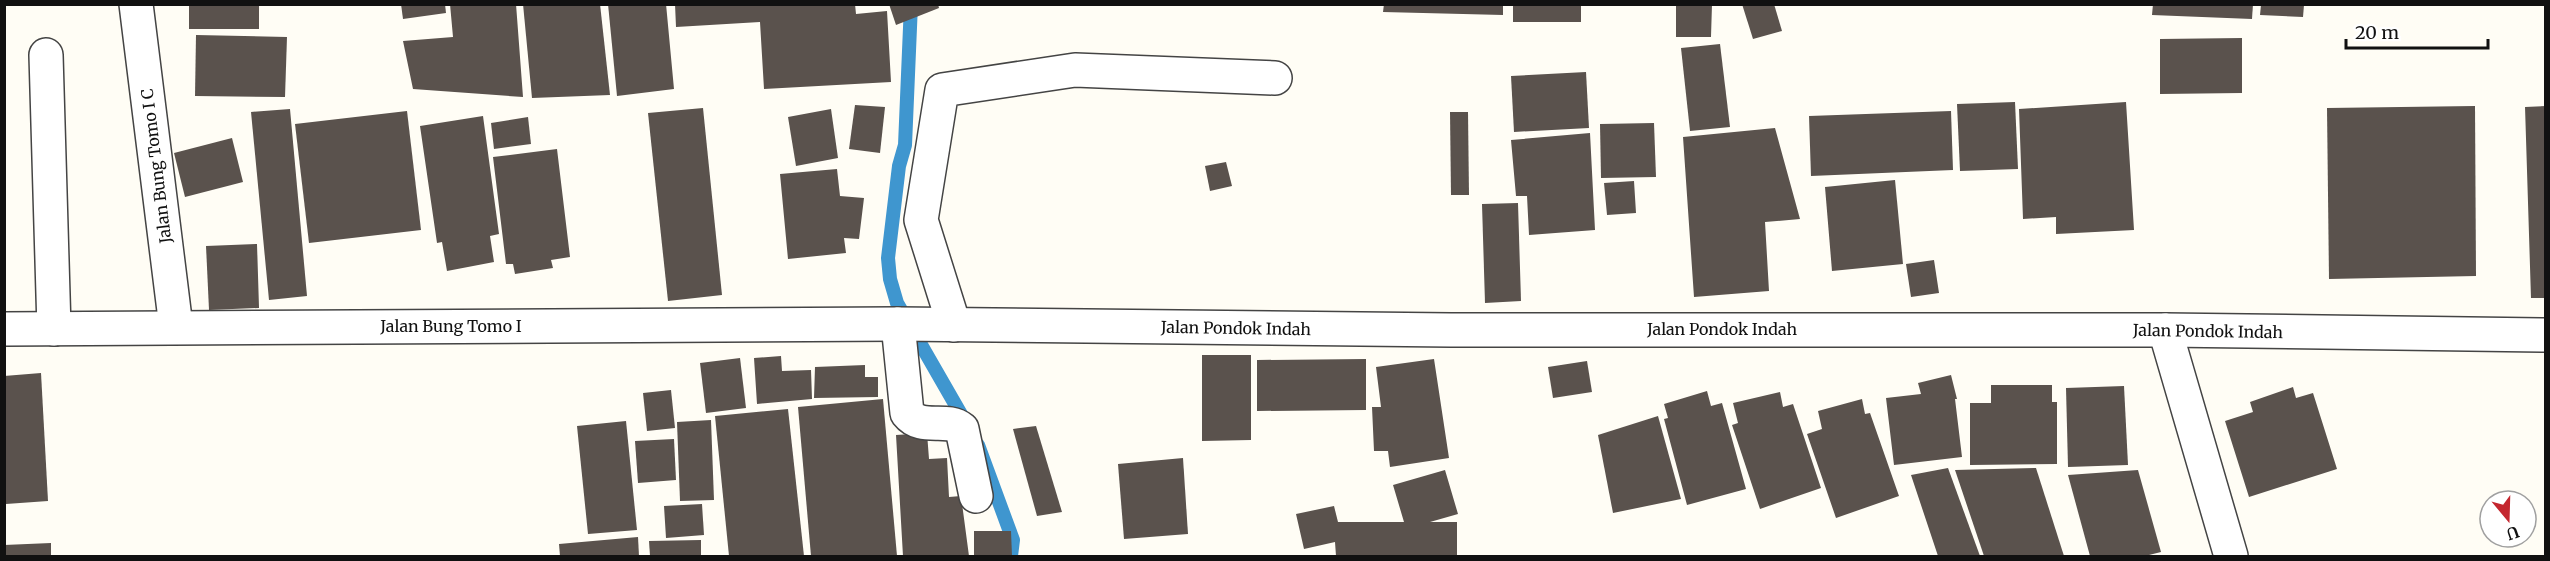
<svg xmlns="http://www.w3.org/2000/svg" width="2550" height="561" viewBox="0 0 2550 561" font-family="Merriweather,serif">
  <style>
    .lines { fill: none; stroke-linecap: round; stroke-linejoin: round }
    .stream { stroke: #3f96cf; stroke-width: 14 }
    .building { fill: #5a524d }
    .minor-casing { stroke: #444; stroke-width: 36 }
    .minor { stroke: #fff; stroke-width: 33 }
    .labels { text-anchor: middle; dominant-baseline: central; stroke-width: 6; stroke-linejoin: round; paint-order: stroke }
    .street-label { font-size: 16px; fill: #111; stroke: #fff }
  </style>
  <rect width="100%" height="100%" fill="#fffdf5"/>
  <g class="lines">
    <g class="stream">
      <polyline points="911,4 905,145 899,166 888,258 890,279 897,303 966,423"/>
      <polyline points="978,445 1013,540 1011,556"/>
    </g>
  </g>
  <g class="building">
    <rect x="189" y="4" width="70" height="25"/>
    <polygon points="401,4 445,4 446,13 403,19"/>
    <polygon points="450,4 516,4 523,97 413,89 403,41 453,37"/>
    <polygon points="523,4 600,4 610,95 532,98"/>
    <polygon points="608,4 666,4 674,89 617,96"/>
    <polygon points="675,4 855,4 856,14 887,11 891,82 764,89 760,22 676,27"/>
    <polygon points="889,4 938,4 939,8 896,25"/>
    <polygon points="1384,4 1503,4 1503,15 1383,12"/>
    <rect x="1513" y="4" width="68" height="18"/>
    <polygon points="1676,4 1712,4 1711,37 1676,37"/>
    <polygon points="1742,4 1774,4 1782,31 1753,39"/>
    <polygon points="2153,4 2253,4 2252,19 2152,15"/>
    <polygon points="2261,5 2304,5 2303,17 2260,15"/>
    <polygon points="196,35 287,37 285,97 195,96"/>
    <polygon points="2242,38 2242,93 2160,94 2160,39"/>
    <polygon points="1720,44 1730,127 1690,131 1681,48"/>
    <polygon points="1586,72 1589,128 1514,132 1511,76"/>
    <polygon points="2015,102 2018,169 1960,171 1957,104"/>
    <polygon points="2126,102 2134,230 2056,234 2056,217 2023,219 2019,109"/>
    <polygon points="855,105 885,107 880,153 849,149"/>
    <polygon points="2475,106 2476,276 2329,279 2327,108"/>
    <polygon points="2546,106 2546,298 2531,298 2525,107"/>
    <polygon points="703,108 722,295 668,301 648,113"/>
    <polygon points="290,109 307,296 269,300 251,112"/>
    <polygon points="831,109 838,158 796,166 788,117"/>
    <polygon points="407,111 421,230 309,243 295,124"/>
    <polygon points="1951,111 1953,170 1811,176 1809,116"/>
    <polygon points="1450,112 1468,112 1469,195 1451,195"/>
    <polygon points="483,116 499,234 490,236 494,262 447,271 442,242 437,243 420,126"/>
    <polygon points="528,117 531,144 494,149 491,123"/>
    <polygon points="1654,123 1656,177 1601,178 1600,124"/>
    <polygon points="1775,128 1800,219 1765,222 1769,291 1694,297 1683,137"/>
    <polygon points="1590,133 1595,230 1529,235 1527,196 1516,196 1511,140"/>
    <polygon points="232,138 243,182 185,197 174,153"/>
    <polygon points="557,149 570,257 551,260 553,268 515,274 513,264 506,264 493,157"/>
    <polygon points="1226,162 1232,186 1210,191 1205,166"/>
    <polygon points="837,169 840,196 864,198 859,239 844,238 846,253 788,259 780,174"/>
    <polygon points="1895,180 1903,264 1832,271 1825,187"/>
    <polygon points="1634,181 1636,213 1607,215 1604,183"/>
    <polygon points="1518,203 1521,301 1485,303 1482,204"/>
    <polygon points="257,244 259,308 209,310 206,246"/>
    <polygon points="1934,260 1939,293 1911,297 1906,264"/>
    <polygon points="1202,355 1251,355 1251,440 1202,441"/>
    <polygon points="781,356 782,371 811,370 812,399 757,404 754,358"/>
    <polygon points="740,358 746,408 706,413 700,363"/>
    <polygon points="1366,359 1366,410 1257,411 1257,360"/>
    <polygon points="1434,359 1449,458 1390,467 1388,451 1374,451 1372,407 1381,407 1376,367"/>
    <polygon points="1587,361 1592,392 1553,398 1548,367"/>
    <polygon points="865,365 865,377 878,377 878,397 814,398 815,367"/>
    <polygon points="41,373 48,501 6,504 4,376"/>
    <polygon points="1951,375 1957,399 1955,399 1962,457 1894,465 1886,398 1921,394 1918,383"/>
    <polygon points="1991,385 2052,385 2052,402 2057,402 2057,464 1970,465 1970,403 1991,403"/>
    <polygon points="2124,386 2128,465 2068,467 2066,388"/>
    <polygon points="2293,387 2296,398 2313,393 2337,469 2249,497 2225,421 2253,412 2250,402"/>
    <polygon points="671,390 675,428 647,431 643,393"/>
    <polygon points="1707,391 1711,406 1722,403 1746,489 1687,505 1664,419 1668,418 1664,404"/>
    <polygon points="1780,392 1783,407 1793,404 1821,488 1760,509 1732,425 1738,423 1733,403"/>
    <polygon points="883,399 897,556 811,556 798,407"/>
    <polygon points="1862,399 1865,414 1870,413 1899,496 1836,518 1807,434 1822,429 1818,411"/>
    <polygon points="788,409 804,556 729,556 715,416"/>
    <polygon points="1658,416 1681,499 1613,513 1598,435"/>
    <polygon points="711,420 714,500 680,501 677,422"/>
    <polygon points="626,421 637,530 588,534 577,426"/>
    <polygon points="1036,426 1062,512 1037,516 1013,429"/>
    <polygon points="927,433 929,459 947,458 949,497 961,496 969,556 903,556 896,435"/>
    <polygon points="674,439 676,480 638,483 635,441"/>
    <polygon points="1183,458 1188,534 1124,539 1118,464"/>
    <polygon points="1948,468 1980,556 1938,556 1911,475"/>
    <polygon points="2036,468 2064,556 1984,556 1955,470"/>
    <polygon points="1445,470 1458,514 1430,522 1457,522 1457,556 1336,556 1335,542 1304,549 1296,514 1334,506 1338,522 1404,522 1393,485"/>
    <polygon points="2138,470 2161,552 2145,556 2090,556 2068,475"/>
    <polygon points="702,504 704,535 666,538 664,506"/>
    <polygon points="974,531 1011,531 1012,556 974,556"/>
    <polygon points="638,537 639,556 560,556 559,544"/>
    <polygon points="701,540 701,556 650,556 649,541"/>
    <polygon points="51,543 51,556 4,556 4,545"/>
  </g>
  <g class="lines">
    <g class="minor-casing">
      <g id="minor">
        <polyline points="136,4 176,327"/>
        <polyline points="46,55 54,329"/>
        <path d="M898 324 907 413C922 432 946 416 962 429L976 496"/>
        <polyline points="954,325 921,220 942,90 1075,70 1275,78"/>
        <polyline points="4,329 898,324 1451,330 2165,330 2546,335"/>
        <polyline points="2165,330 2231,556"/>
      </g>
    </g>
    <use href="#minor" class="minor"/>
  </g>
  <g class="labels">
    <g class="street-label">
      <text transform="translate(156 166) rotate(-97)">Jalan Bung Tomo I C</text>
      <text x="451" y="326">Jalan Bung Tomo I</text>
      <text transform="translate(1236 328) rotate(1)">Jalan Pondok Indah</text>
      <text x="1722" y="329">Jalan Pondok Indah</text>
      <text transform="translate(2208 331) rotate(1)">Jalan Pondok Indah</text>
    </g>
  </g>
  <rect width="2550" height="561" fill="none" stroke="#111111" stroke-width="12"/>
  <g transform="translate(2508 519) rotate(161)"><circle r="28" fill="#ffffff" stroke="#a0a0a0" stroke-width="1.5"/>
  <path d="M0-4.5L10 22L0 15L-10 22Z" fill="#c4262e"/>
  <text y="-9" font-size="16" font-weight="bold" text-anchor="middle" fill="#111111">U</text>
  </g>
  <path d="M2346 39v9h142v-9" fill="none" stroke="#111111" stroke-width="3"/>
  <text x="2355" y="39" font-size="18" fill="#111111" stroke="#ffffff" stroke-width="4.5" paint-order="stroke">20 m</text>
</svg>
